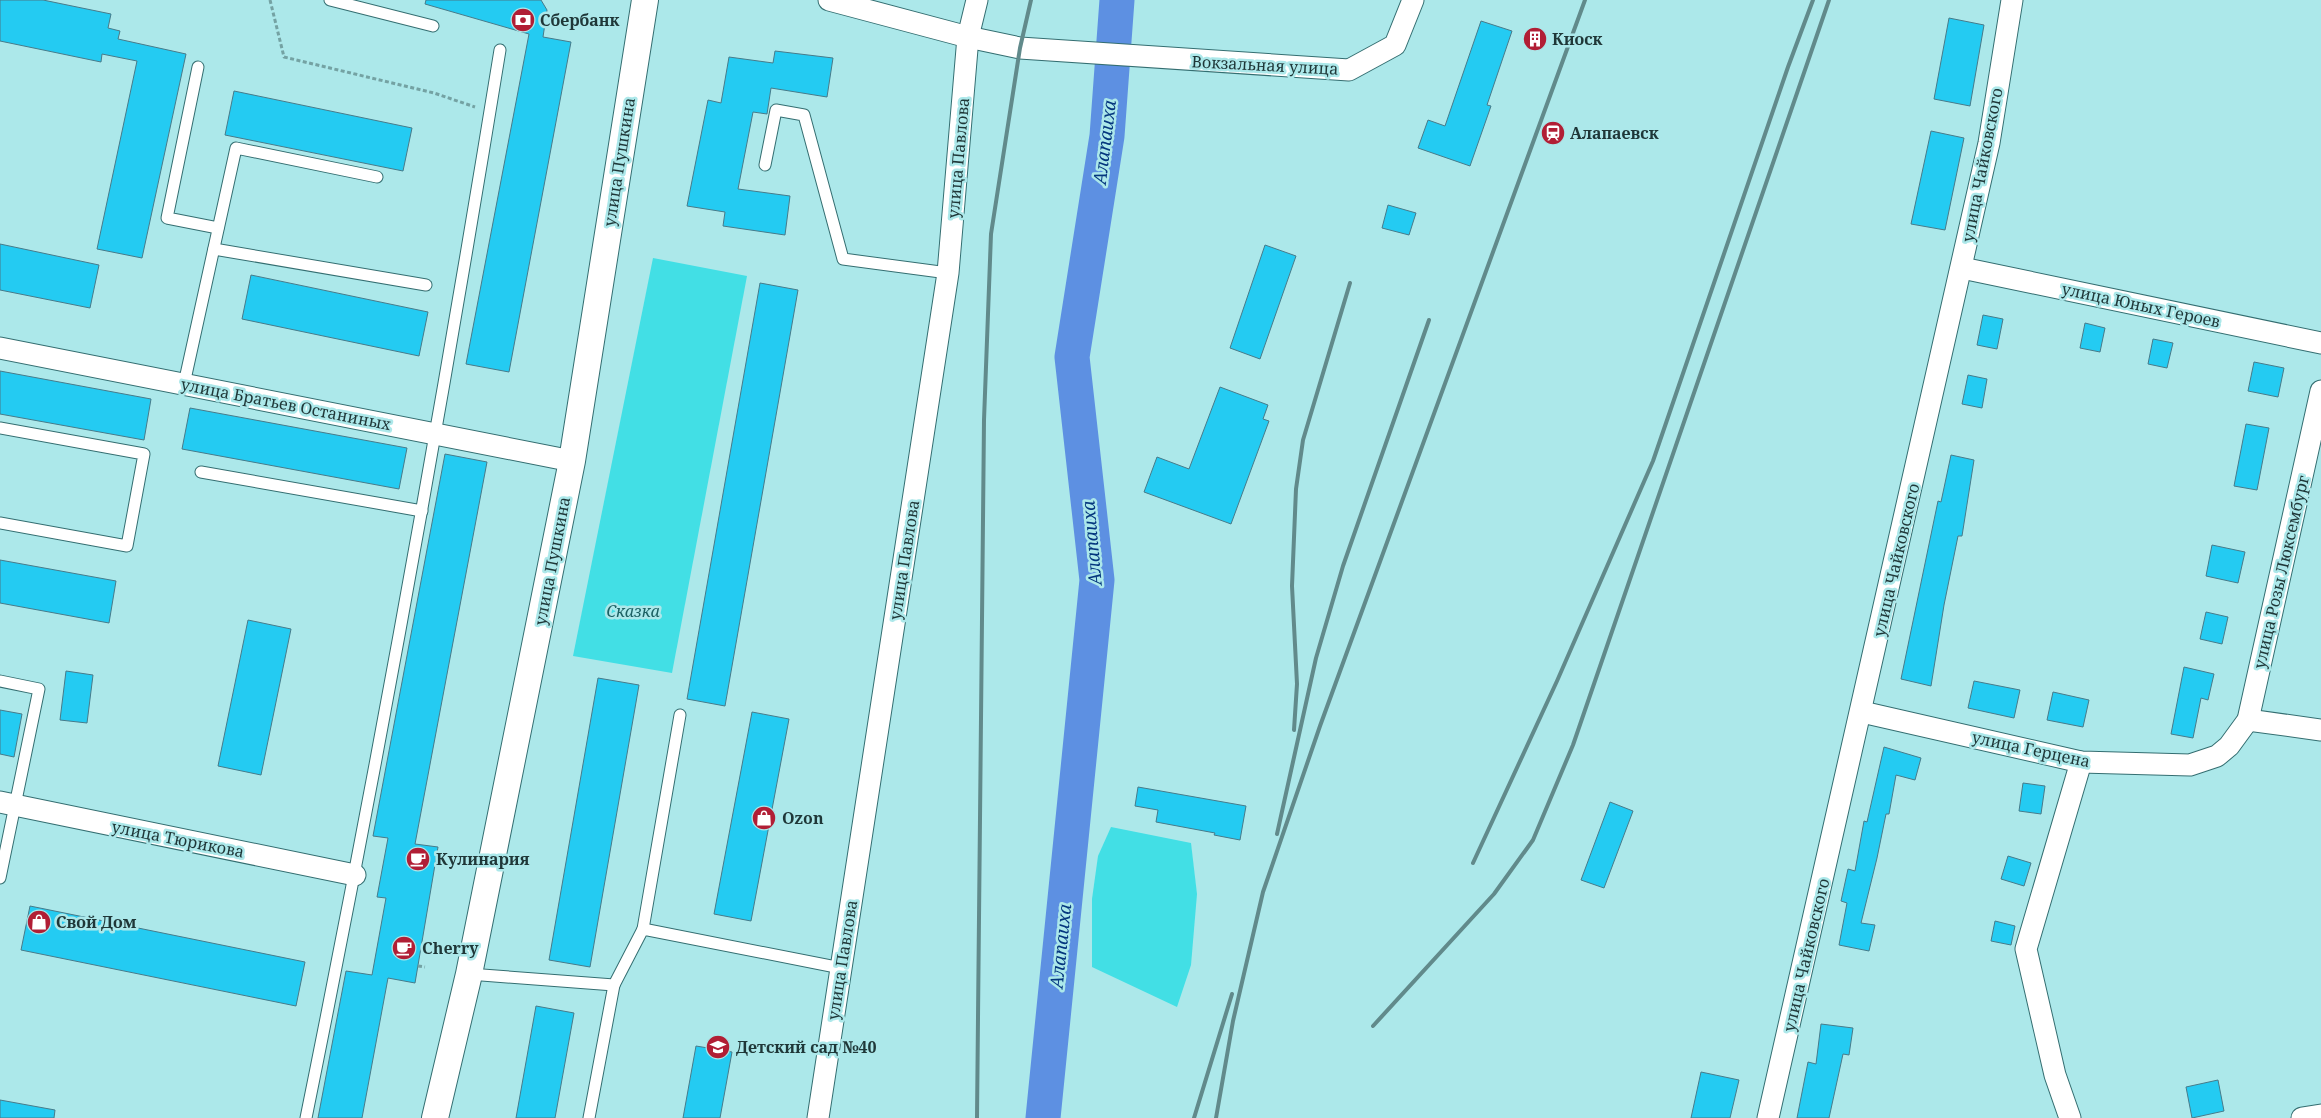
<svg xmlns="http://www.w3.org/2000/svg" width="2321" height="1118" viewBox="0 0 2321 1118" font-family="'Noto Serif',serif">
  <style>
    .green { fill: #42dfe5 }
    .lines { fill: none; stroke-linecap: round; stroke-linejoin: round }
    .river { stroke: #5d90e2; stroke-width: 35 }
    .building { fill: #24cbf2; stroke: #477b8a }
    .service-casing { stroke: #346e71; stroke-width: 13 }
    .minor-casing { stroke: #346e71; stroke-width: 23 }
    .tertiary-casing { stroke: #346e71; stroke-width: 28 }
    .path { stroke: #74a2a3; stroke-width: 3; stroke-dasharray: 4 2.5; stroke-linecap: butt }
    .service { stroke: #fff; stroke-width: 11 }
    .minor { stroke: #fff; stroke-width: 21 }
    .tertiary { stroke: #fff; stroke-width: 26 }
    .rail { stroke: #618a8b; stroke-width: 4 }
    .labels { text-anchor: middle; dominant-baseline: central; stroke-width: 5; stroke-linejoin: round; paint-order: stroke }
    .poi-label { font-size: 16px; font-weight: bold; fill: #1f3738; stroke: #ace8ea; text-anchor: start }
    .street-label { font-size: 16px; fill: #1f3738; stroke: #ace8ea }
    .park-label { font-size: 16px; font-style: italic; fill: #1c6164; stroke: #ace8ea }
    .water-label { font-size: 18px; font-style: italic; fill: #04367e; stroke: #ace8ea }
  </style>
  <rect width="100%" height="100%" fill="#ace8ea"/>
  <g class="green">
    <polygon points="653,258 747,276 672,673 573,656"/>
    <polygon points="1111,827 1191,843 1197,894 1191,965 1177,1007 1092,967 1092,899 1098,856"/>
  </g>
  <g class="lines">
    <polyline class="river" points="1043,1118 1097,580 1072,357 1107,136 1117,0"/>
  </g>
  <g class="building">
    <polygon points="0,0 43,0 111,14 108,28 120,31 118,39 186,54 142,258 97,249 137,61 102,54 101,62 0,41"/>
    <polygon points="426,0 541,0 547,10 543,37 571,42 509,372 466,364 529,34 425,4"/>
    <polygon points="1949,18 1984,25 1970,106 1934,99"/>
    <polygon points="1481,21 1512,31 1487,105 1491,106 1470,166 1418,148 1428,120 1445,126"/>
    <polygon points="775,51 833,58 827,97 771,88 767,114 753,112 738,189 790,196 785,235 723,226 725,212 687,206 708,100 721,103 729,57 773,63"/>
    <polygon points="234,91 412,128 403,171 225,135"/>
    <polygon points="1931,131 1964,138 1945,230 1911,224"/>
    <polygon points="1388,205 1416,213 1409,235 1382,228"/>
    <polygon points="0,244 99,265 90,308 0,290"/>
    <polygon points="1265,245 1296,256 1260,359 1230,348"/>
    <polygon points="251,275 428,312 419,356 242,319"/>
    <polygon points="760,283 798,290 725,706 687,699"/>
    <polygon points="1983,315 2003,319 1997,349 1977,345"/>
    <polygon points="2085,323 2105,328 2100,352 2080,348"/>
    <polygon points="2153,339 2173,343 2167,368 2148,364"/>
    <polygon points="2254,362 2284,368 2278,397 2248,391"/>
    <polygon points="0,371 151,399 144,440 0,414"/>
    <polygon points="1968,375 1987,379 1982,408 1962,404"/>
    <polygon points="1220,387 1268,405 1263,419 1269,421 1231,524 1144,492 1157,457 1189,469"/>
    <polygon points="190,408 407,448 399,489 182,449"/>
    <polygon points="2246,424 2269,428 2257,490 2234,486"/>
    <polygon points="445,454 487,462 415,844 438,847 415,983 388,978 362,1118 318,1118 346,971 372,975 386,898 377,897 388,838 373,836"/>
    <polygon points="1951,455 1974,460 1962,536 1958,536 1944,605 1931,686 1901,679 1938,501 1941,502"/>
    <polygon points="2212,545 2245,552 2238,583 2206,576"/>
    <polygon points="0,560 116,581 109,623 0,603"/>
    <polygon points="2206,612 2228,617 2222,644 2200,639"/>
    <polygon points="248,620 291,629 261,775 218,766"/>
    <polygon points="2184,667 2214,674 2208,700 2201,698 2193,738 2171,734"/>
    <polygon points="66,671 93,675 87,723 60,720"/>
    <polygon points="598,678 639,685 590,967 549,960"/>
    <polygon points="1974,681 2020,690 2014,718 1968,708"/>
    <polygon points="2053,692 2089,700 2083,727 2047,720"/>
    <polygon points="0,710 22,714 14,757 0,754"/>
    <polygon points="752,712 789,719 751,921 714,914"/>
    <polygon points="1884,747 1921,758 1915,780 1896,775 1889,814 1886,814 1877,858 1861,923 1875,925 1869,951 1839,945 1847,903 1841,901 1848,869 1855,871 1864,821 1867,822"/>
    <polygon points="2023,783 2045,786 2041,814 2019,811"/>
    <polygon points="1138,787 1246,806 1240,840 1214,835 1215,833 1156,822 1158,810 1135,806"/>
    <polygon points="1610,802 1633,811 1604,888 1581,880"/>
    <polygon points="2008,856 2031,863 2024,886 2001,879"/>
    <polygon points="30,906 305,962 296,1006 21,950"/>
    <polygon points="1995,921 2015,926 2011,945 1991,941"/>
    <polygon points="536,1006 574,1013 555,1118 516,1118"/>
    <polygon points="1821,1024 1853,1028 1849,1055 1843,1054 1829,1118 1797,1118 1808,1062 1816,1064"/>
    <polygon points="696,1046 732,1052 720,1118 683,1118"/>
    <polygon points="1701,1072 1739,1080 1730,1118 1691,1118"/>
    <polygon points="2218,1080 2224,1111 2192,1118 2186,1087"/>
    <polygon points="0,1100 55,1110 54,1118 0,1118"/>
  </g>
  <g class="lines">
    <g class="service-casing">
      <g id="service">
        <polyline points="330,0 433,26"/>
        <polyline points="198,67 167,218 218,228"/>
        <polyline points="765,165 776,110 804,115 843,259 948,273"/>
        <polyline points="214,249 426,285"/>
        <polyline points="184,384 236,148 377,177"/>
        <polyline points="0,428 144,454 127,546 0,523"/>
        <polyline points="201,472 422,511"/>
        <polyline points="0,681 39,689 0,878"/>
        <polyline points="643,929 680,715"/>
        <polyline points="469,974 614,985 643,929 841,968"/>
        <path d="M306 1118C378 763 442 407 500 50"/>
        <polyline points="589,1118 614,985"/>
      </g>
    </g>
    <g class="minor-casing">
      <g id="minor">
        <polyline points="829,0 968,37 1020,48 1349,70 1395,45 1413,0"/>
        <polyline points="1962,268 2321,343"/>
        <polyline points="0,348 572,461"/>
        <polyline points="1862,712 2081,762 2190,765 2217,756 2229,746 2248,720 2321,391"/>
        <polyline points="2248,720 2321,730"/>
        <polyline points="0,802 355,875"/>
        <polyline points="818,1118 948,273 968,37 977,0"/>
        <polyline points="1768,1118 1989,143 2012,0"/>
        <polyline points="2070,1118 2055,1075 2026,949 2081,762"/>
        <polyline points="2302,1118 2321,1115"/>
      </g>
    </g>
    <g class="tertiary-casing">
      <polyline id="tertiary" points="435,1118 469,974 572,461 645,0"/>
    </g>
    <g class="path">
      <polyline points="270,0 284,57 434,93 475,107"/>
      <polyline points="418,966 425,967"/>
    </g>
    <use href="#service" class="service"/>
    <use href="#minor" class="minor"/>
    <use href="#tertiary" class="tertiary"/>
    <g class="rail">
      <polyline points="1294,730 1297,684 1292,586 1296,489 1303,440 1350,283"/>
      <polyline points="1277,834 1316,658 1343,566 1429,320"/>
      <polyline points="1473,863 1557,681 1653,461 1788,67 1813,0"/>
      <polyline points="1373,1026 1494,894 1533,840 1573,745 1829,0"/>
      <polyline points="977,1118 984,420 991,234 1020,48 1031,0"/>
      <polyline points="1194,1118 1232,994"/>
      <polyline points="1216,1118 1233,1021 1263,892 1320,726 1585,0"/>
    </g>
  </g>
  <defs>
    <g id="bank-disc" transform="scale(1.25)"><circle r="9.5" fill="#b11e35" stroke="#ace8ea"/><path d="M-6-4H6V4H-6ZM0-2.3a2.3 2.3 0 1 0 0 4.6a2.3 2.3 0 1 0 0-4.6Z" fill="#fff"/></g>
    <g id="building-disc" transform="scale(1.25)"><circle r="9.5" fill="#b11e35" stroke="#ace8ea"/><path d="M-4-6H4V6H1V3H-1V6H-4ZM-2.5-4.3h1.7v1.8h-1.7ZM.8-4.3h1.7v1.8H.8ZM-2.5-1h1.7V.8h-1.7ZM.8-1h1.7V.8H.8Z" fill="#fff"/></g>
    <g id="station-disc" transform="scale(1.25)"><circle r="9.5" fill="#b11e35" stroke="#ace8ea"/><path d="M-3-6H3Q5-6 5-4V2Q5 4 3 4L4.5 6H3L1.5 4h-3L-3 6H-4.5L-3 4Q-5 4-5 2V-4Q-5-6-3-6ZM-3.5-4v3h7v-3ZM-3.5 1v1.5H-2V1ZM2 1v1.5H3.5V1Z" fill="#fff"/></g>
    <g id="shop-disc" transform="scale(1.25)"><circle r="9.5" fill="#b11e35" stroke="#ace8ea"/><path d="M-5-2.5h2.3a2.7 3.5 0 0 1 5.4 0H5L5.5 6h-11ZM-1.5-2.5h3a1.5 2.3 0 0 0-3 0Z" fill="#fff"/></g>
    <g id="cafe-disc" transform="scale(1.25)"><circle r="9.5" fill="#b11e35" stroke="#ace8ea"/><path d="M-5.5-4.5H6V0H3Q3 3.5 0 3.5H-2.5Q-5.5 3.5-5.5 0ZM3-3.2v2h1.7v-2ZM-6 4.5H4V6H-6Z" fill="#fff"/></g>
    <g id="school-disc" transform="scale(1.25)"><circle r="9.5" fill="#b11e35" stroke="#ace8ea"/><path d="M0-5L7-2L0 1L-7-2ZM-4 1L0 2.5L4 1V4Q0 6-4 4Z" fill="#fff"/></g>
  </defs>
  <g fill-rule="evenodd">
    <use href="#bank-disc" x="523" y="20"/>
    <use href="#building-disc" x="1535" y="39"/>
    <use href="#station-disc" x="1553" y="133"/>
    <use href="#shop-disc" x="764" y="818"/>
    <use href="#cafe-disc" x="418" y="859"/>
    <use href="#shop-disc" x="39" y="922"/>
    <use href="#cafe-disc" x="404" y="948"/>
    <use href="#school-disc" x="718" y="1047"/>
  </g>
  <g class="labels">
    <g class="poi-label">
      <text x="540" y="20">Сбербанк</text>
      <text x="1552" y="39">Киоск</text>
      <text x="1570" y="133">Алапаевск</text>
      <text x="782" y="818">Ozon</text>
      <text x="436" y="859">Кулинария</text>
      <text x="56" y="922">Свой Дом</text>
      <text x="422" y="948">Cherry</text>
      <text x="736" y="1047">Детский сад №40</text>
    </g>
    <g class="street-label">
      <text transform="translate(1265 65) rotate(3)">Вокзальная улица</text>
      <text transform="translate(958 158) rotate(-85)">улица Павлова</text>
      <text transform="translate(619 162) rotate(-81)">улица Пушкина</text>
      <text transform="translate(1982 165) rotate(-79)">улица Чайковского</text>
      <text transform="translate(2141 305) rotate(12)">улица Юных Героев</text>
      <text transform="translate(286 404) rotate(11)">улица Братьев Останиных</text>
      <text transform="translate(904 560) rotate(-81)">улица Павлова</text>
      <text transform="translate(1896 560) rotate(-77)">улица Чайковского</text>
      <text transform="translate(552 561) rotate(-79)">улица Пушкина</text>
      <text transform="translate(2281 572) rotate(-77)">улица Розы Люксембург</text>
      <text transform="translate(2031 749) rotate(12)">улица Герцена</text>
      <text transform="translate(178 839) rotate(11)">улица Тюрикова</text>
      <text transform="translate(1806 955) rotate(-77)">улица Чайковского</text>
      <text transform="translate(842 960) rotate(-81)">улица Павлова</text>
    </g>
    <g class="park-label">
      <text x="633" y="611">Сказка</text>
    </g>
    <g class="water-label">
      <text transform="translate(1104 142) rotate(-83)">Алапаиха</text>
      <text transform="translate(1091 543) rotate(-95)">Алапаиха</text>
      <text transform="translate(1060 946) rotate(-84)">Алапаиха</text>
    </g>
  </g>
</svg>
